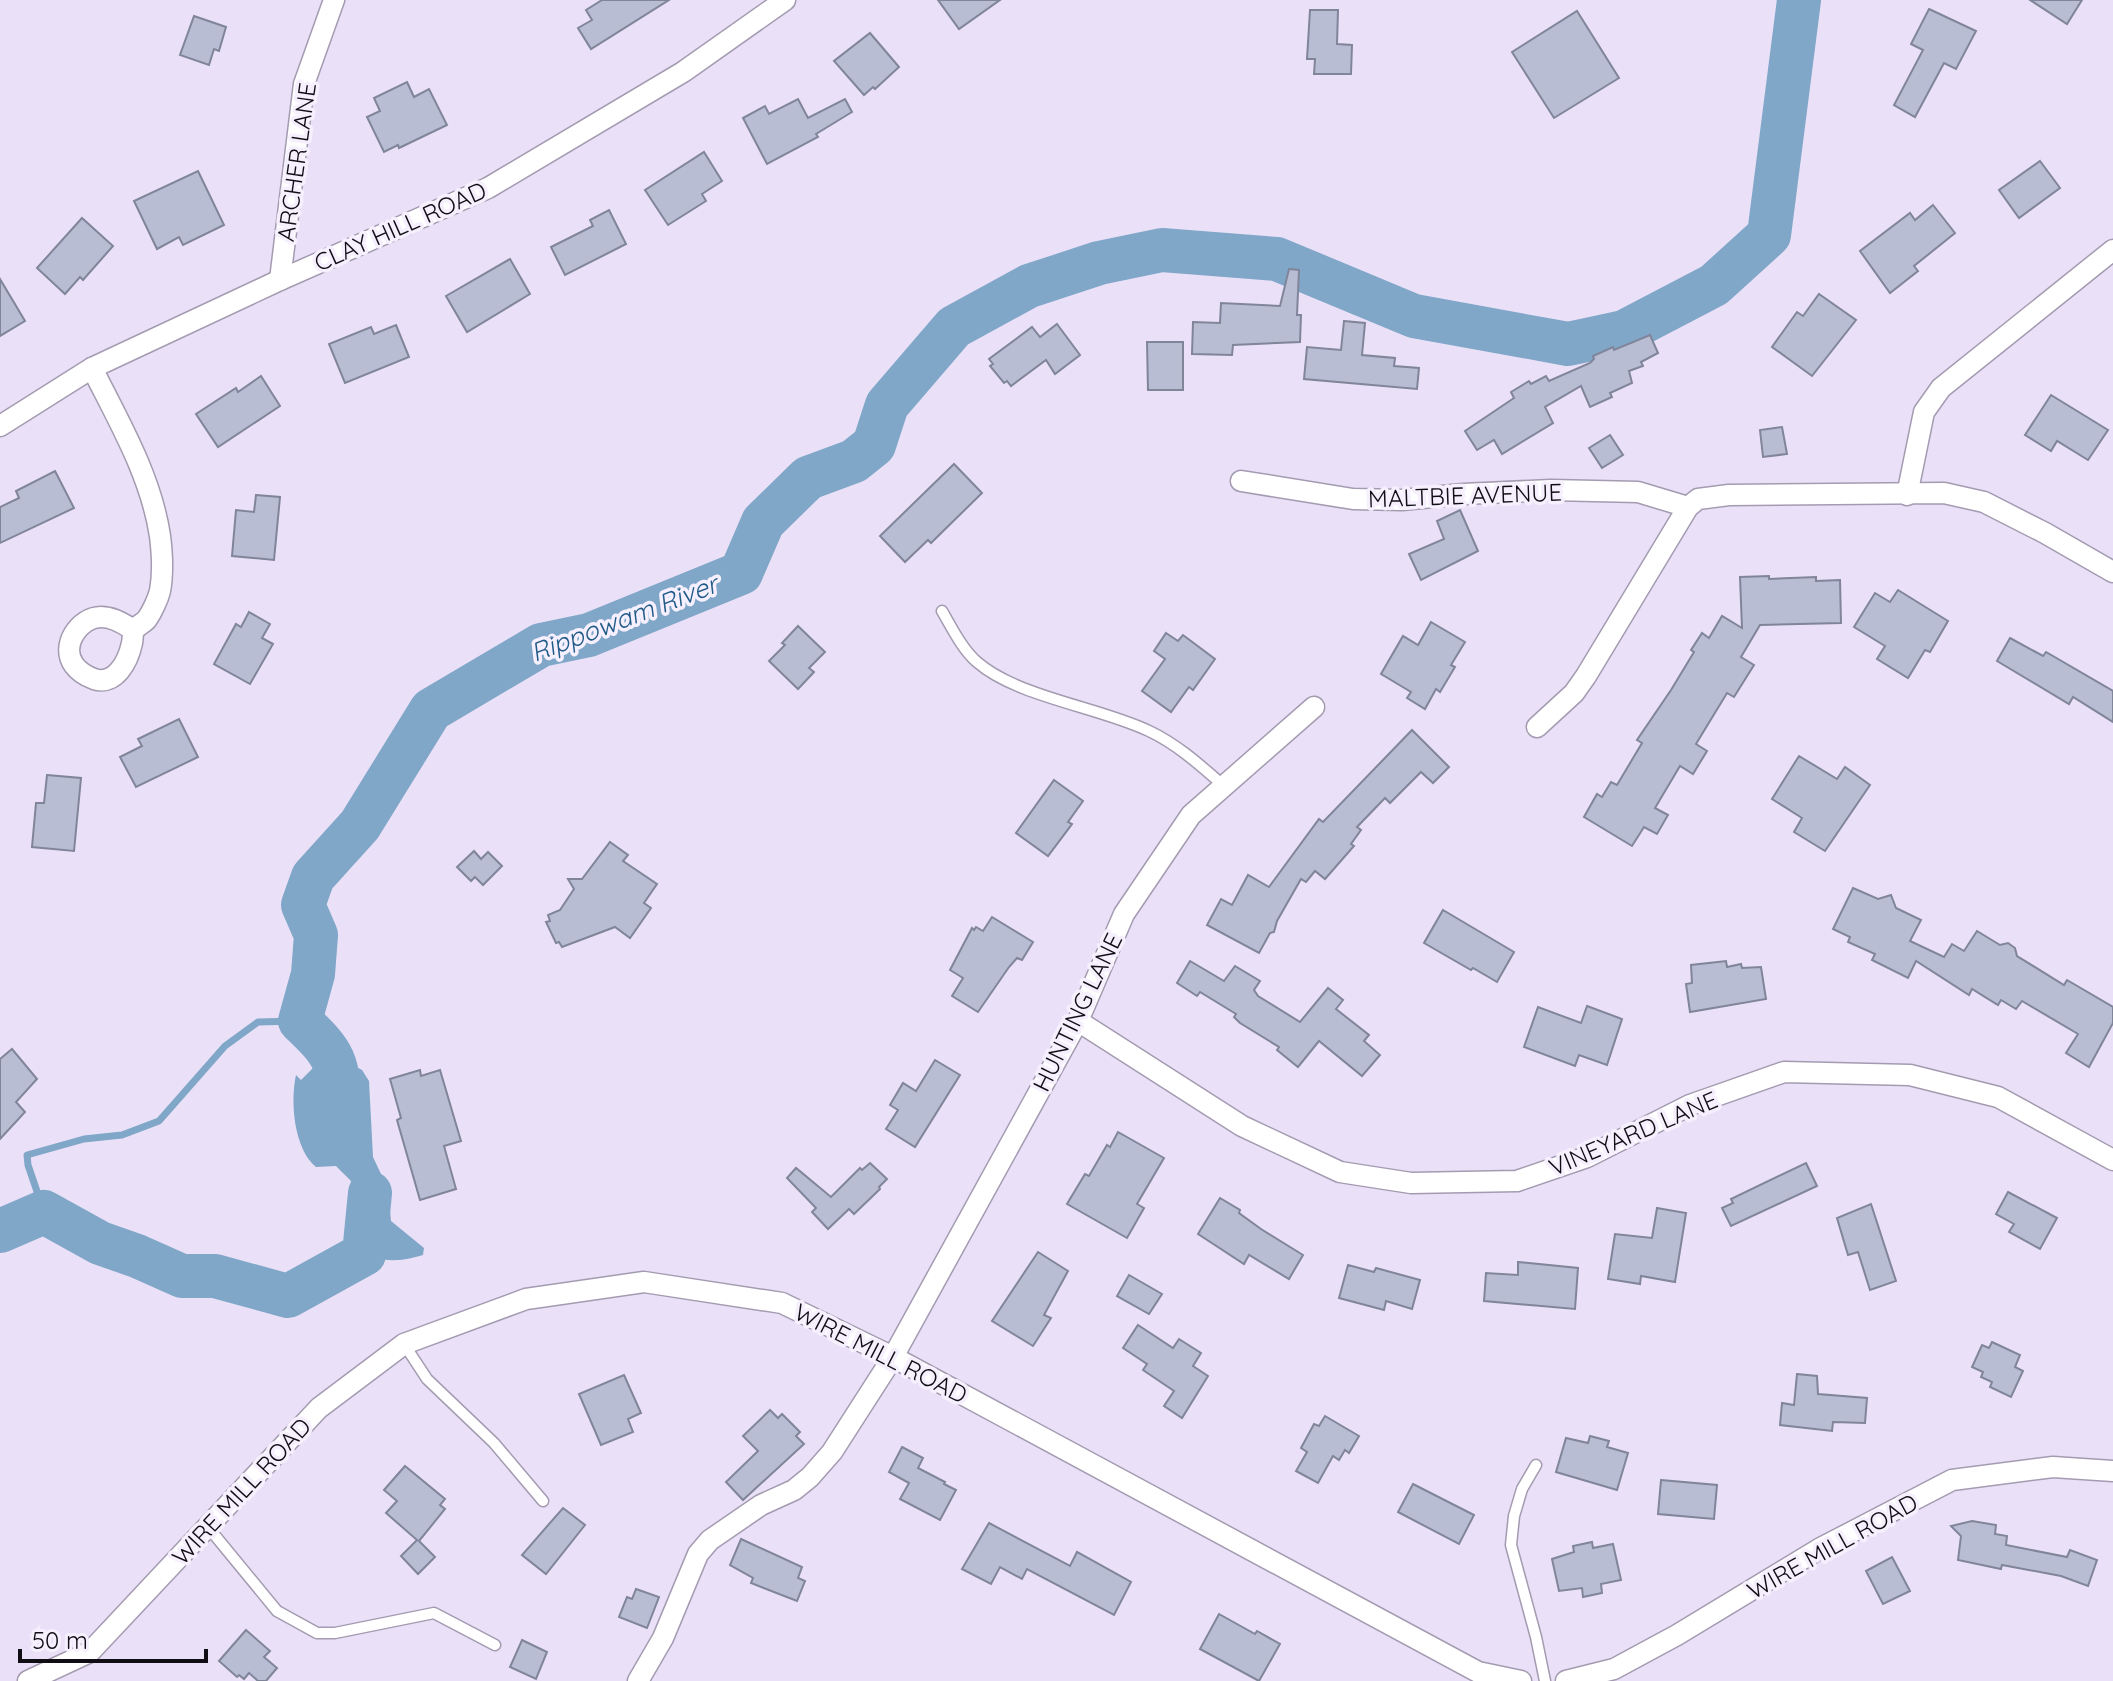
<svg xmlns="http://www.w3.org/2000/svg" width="2113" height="1681" viewBox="0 0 2113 1681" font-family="Quicksand,sans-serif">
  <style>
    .water { fill: #80a6c8 }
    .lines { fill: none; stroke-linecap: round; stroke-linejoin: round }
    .stream { stroke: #80a6c8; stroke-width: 7 }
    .river { stroke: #80a6c8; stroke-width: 44 }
    .building { fill: #b8bdd4; stroke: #80859a; stroke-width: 2 }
    .service-casing { stroke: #a49bb1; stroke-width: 13 }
    .minor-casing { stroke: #a49bb1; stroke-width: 23 }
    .service { stroke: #fff; stroke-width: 10 }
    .minor { stroke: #fff; stroke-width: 20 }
    .labels { text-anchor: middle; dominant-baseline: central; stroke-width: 7; stroke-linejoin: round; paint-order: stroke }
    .street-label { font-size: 24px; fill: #100d14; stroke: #f6f0fe }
    .water-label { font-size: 26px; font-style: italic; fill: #215b88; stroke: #f6f0fe }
  </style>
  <rect width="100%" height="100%" fill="#eae1f8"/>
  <path class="water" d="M329 1052 362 1070 369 1081 373 1157 388 1189 391 1221 424 1248 423 1255C389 1265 377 1260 346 1245L356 1209 351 1181 336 1166 316 1167C294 1149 290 1102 296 1075L301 1080Z"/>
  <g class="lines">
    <polyline class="stream" points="44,1212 28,1165 27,1155 84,1139 122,1135 159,1121 225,1046 258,1022 300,1021"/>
    <g class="river">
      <path d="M340 1110C338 1061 336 1055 300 1021L313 974 316 935 303 905 313 877 360 825 431 710 541 645 589 635 741 573 763 522 808 478 854 461 874 445 887 405 954 327 1029 286 1099 263 1162 250 1277 259 1414 316 1568 344 1624 332 1714 285 1769 235 1799 0"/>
      <polyline points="0,1231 44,1212 100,1243 137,1256 182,1276 215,1276 288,1296 364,1254 370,1193"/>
    </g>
  </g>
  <g class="building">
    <polygon points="602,0 669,0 591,49 578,28 592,20 586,10"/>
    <polygon points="938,0 1000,0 959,29"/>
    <polygon points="2030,0 2082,0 2067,24"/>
    <polygon points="1929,9 1976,31 1956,69 1944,63 1915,117 1894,105 1923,50 1911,44"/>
    <polygon points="1310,10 1338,10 1337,44 1352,45 1351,74 1314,74 1315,59 1307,59"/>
    <polygon points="1577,11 1619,78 1554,118 1512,52"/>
    <polygon points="194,16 226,27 219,51 214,49 209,65 180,55"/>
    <polygon points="870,33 899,67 875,89 873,87 864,95 834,61"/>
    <polygon points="407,82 414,97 429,89 447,125 399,148 398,145 384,152 367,117 380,111 374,98"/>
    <polygon points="798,99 808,118 845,99 852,112 816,134 818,137 767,164 743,118 765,106 769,114"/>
    <polygon points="704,152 722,181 702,194 706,201 668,225 645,190"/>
    <polygon points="2040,161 2060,188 2019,218 1999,190"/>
    <polygon points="198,171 224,225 183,245 179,237 157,249 134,201"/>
    <polygon points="1933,205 1955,233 1914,266 1918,271 1890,293 1860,251 1910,213 1915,220"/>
    <polygon points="609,210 626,244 565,275 551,247 593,226 590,220"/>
    <polygon points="82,218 113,246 83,280 80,277 65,294 37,268"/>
    <polygon points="510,259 530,294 467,332 446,296"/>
    <polygon points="1289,269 1299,270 1297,315 1301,315 1300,342 1233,345 1232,355 1192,354 1193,322 1220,323 1221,303 1280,306"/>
    <polygon points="0,279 25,321 0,336"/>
    <polygon points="1819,294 1856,320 1812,376 1772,347 1797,312 1803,316"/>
    <polygon points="1344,321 1365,323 1362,355 1395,358 1394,366 1419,368 1417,389 1304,379 1307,347 1341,350"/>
    <polygon points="1057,324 1080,355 1055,374 1046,360 1011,386 1007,381 1004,383 990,366 993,364 989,359 1032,327 1040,337"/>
    <polygon points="396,325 409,357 345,383 329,344 371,327 374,334"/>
    <polygon points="1650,335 1658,353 1641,362 1643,366 1629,371 1632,383 1610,393 1612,397 1590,407 1581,386 1545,407 1553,423 1502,454 1494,440 1477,450 1465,431 1514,398 1511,392 1529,381 1531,384 1546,376 1549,381 1590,363 1594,359 1593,356 1613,347 1614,350"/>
    <polygon points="1147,342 1183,342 1183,390 1148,390"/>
    <polygon points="261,376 280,406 218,447 196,414 236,388 238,392"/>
    <polygon points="2051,395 2108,430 2088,460 2057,441 2051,451 2025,435"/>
    <polygon points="1782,427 1787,454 1763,457 1760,430"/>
    <polygon points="1610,435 1623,455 1602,468 1589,448"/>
    <polygon points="954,464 982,493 931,543 928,540 905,562 880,536"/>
    <polygon points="55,471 74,508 0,543 0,507 19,498 16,491"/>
    <polygon points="256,495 280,497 274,560 232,556 236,510 254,512"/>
    <polygon points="1460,510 1478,551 1421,580 1409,554 1444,539 1437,521"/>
    <polygon points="1769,576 1769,579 1816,577 1816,581 1840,580 1841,623 1760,625 1741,657 1754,665 1734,697 1727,693 1696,744 1707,751 1693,774 1680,766 1655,808 1668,815 1657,834 1644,827 1632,846 1584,817 1597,794 1602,797 1611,782 1617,785 1642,743 1637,740 1671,690 1694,652 1691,650 1702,633 1709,638 1722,616 1742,628 1740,577"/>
    <polygon points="1898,590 1948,621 1930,652 1925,650 1908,678 1877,659 1885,646 1854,627 1875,593 1890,602"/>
    <polygon points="249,612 270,624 262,638 273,644 250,684 214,664 236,624 241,627"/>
    <polygon points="1431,622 1465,642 1451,665 1455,667 1440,692 1436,689 1425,709 1407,698 1411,692 1381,674 1403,636 1418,645"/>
    <polygon points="798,626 825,652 809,668 814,672 798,689 769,661 785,645 782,643"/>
    <polygon points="1166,633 1178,641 1183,635 1215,659 1193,690 1189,687 1171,712 1142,691 1165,659 1154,651"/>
    <polygon points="2010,638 2043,656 2046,652 2113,691 2113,722 2073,697 2069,704 1997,661"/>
    <polygon points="179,719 198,757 136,787 120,757 142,746 138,739"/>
    <polygon points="1412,730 1449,767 1433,783 1421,772 1390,803 1385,798 1357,827 1361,830 1351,844 1354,846 1325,879 1315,871 1306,882 1301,879 1277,921 1274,932 1270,933 1259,953 1207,925 1221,899 1232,905 1248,875 1269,887 1319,819 1323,822"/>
    <polygon points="1799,756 1837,779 1845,767 1870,785 1825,851 1794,832 1802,818 1772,799"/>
    <polygon points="47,775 81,778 74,851 32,847 36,803 44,803"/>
    <polygon points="1054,780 1083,801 1068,822 1072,824 1048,856 1016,833"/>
    <polygon points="610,842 628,855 623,861 657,884 644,903 651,908 630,938 615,927 562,947 559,942 556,943 546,922 550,921 548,915 560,910 574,889 568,879 582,879"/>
    <polygon points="474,851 481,859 488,852 502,866 483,885 475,877 471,881 457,867"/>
    <polygon points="1853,888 1878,899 1891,895 1896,908 1921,920 1910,941 1944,957 1952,944 1964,951 1977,931 2000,945 2008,943 2015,948 2017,956 2064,985 2067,980 2113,1007 2113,1023 2089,1067 2066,1053 2078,1034 2022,1001 2016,1009 2001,1000 1998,1005 1972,989 1969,995 1916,961 1908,978 1872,960 1875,954 1848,942 1850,937 1833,929"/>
    <polygon points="1443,910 1514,952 1497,982 1473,968 1471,970 1424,943"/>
    <polygon points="992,917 1033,942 1022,960 1017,958 1009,967 978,1012 952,996 963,978 950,970 972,928 974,930 976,927 983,931"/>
    <polygon points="1190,961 1224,981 1235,966 1260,981 1254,990 1258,996 1300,1022 1328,988 1343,1000 1336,1009 1369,1035 1364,1041 1380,1055 1362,1076 1319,1041 1298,1067 1277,1050 1279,1047 1240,1023 1234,1017 1236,1014 1200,992 1197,996 1177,983"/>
    <polygon points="1726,961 1727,967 1741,964 1742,968 1761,967 1766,999 1690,1012 1686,984 1692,983 1691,965"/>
    <polygon points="1587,1006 1622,1019 1607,1065 1579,1055 1575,1066 1524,1047 1538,1007 1581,1023"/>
    <polygon points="12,1049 37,1079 16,1102 25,1112 0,1139 0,1059"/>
    <polygon points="935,1060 960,1075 915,1147 886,1129 898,1110 890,1105 903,1083 916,1091"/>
    <polygon points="420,1070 421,1076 440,1070 461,1141 444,1146 456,1189 420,1200 397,1120 401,1118 390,1079"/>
    <polygon points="1118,1132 1164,1158 1137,1204 1144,1208 1127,1238 1067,1204 1085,1174 1089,1176 1107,1145 1110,1147"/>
    <polygon points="870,1163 887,1179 879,1187 880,1189 854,1214 849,1209 828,1229 812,1212 816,1208 787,1178 796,1168 831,1197 860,1168 862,1170"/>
    <polygon points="1806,1163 1817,1186 1731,1226 1722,1208 1733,1203 1731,1199"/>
    <polygon points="2008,1192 2057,1218 2040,1249 2009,1232 2014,1224 1996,1214"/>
    <polygon points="1220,1198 1240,1210 1239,1213 1261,1229 1303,1255 1289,1279 1249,1255 1244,1264 1198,1234"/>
    <polygon points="1871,1204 1896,1281 1870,1290 1858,1252 1848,1255 1837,1218"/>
    <polygon points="1657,1208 1686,1213 1675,1282 1641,1276 1640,1284 1608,1279 1615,1234 1652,1238"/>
    <polygon points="1038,1252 1068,1271 1044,1315 1051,1318 1033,1346 992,1321"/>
    <polygon points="1518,1262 1578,1268 1575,1309 1484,1301 1486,1273 1518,1275"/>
    <polygon points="1348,1265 1374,1272 1376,1268 1420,1280 1412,1309 1386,1301 1384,1310 1339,1298"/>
    <polygon points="1129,1275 1162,1294 1149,1314 1117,1296"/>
    <polygon points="1138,1325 1173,1348 1179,1339 1201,1353 1193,1366 1208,1376 1182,1418 1164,1406 1174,1391 1143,1370 1147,1364 1123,1348"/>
    <polygon points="1992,1342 2020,1355 2015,1367 2023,1371 2011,1397 1990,1387 1992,1382 1981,1377 1983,1372 1972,1367 1982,1345 1989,1348"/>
    <polygon points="1797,1374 1817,1376 1818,1394 1867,1398 1865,1423 1833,1422 1832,1431 1780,1425 1782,1403 1794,1405"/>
    <polygon points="624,1375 641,1413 628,1419 633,1432 601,1445 579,1394"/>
    <polygon points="770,1410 778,1418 782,1414 800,1432 796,1436 804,1444 743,1500 726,1482 758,1451 743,1436"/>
    <polygon points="1325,1416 1359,1436 1349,1453 1345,1450 1339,1460 1333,1456 1318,1483 1296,1471 1307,1452 1301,1448 1314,1424 1319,1426"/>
    <polygon points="1590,1436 1609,1441 1607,1447 1628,1453 1617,1490 1556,1472 1566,1438 1588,1443"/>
    <polygon points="902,1447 923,1458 918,1468 945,1482 944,1484 956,1490 940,1520 900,1499 909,1483 889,1472"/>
    <polygon points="405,1466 445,1499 440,1505 445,1509 419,1541 435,1557 418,1574 401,1556 417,1540 386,1513 397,1501 384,1490"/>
    <polygon points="1661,1480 1717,1485 1714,1519 1658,1514"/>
    <polygon points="1413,1484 1474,1515 1459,1544 1398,1512"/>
    <polygon points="563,1508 585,1525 546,1574 522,1555"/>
    <polygon points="1972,1521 1996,1525 1995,1534 2007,1536 2006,1545 2067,1557 2070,1550 2097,1560 2088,1586 2061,1576 2002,1565 2001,1569 1958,1560 1961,1536 1951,1526"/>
    <polygon points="989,1523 1070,1566 1077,1552 1131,1582 1114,1615 1027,1569 1022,1579 1000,1567 991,1584 962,1569"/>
    <polygon points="741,1539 802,1567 798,1578 805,1581 797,1601 751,1583 753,1578 730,1565"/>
    <polygon points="1592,1542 1593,1548 1613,1544 1621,1580 1601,1584 1602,1593 1583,1597 1582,1588 1559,1591 1552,1559 1574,1552 1573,1546"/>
    <polygon points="1892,1557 1910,1591 1883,1604 1866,1571"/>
    <polygon points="636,1589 659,1597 647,1628 619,1617 627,1597 632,1599"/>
    <polygon points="1219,1614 1255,1634 1257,1631 1280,1644 1259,1681 1200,1649"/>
    <polygon points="246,1630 270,1651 264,1657 277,1668 266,1681 258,1681 249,1673 244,1679 239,1675 237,1677 219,1661"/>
    <polygon points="522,1640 547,1652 536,1679 510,1667"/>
  </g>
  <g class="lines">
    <g class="service-casing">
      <g id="service">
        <path d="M942 611C952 628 962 649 977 662 1017 697 1099 707 1149 731 1177 744 1201 766 1224 786"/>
        <polyline points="404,1344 427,1379 494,1443 543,1501"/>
        <polyline points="1536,1465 1522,1489 1514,1516 1511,1545 1536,1637 1545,1681"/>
        <polyline points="208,1527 277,1611 317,1633 335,1633 434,1613 495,1645"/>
      </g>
    </g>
    <g class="minor-casing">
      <g id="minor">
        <polyline points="280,280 304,84 334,0"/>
        <path d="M92 368C119 422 151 476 160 536 162 552 163 575 160 591 158 599 152 612 147 619 144 623 136 626 134 631 132 635 133 639 132 643 128 662 115 686 94 679 86 676 79 672 74 665 60 646 79 617 101 617 114 617 123 624 134 630"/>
        <polyline points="0,426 92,368 280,280 488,188 683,72 785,0"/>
        <polyline points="1241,481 1353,499 1402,500 1463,494 1551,490 1638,492 1688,507"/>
        <polyline points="1907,495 1924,412 1941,388 2113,250"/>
        <polyline points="1537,727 1574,693 1586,676 1688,507 1698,499 1729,495 1944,493 1984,502 2045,533 2113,572"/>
        <polyline points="1078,1021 1242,1126 1340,1172 1411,1183 1517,1181 1587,1157 1690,1105 1784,1072 1910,1075 1998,1097 2113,1160"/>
        <polyline points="28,1681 90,1652 319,1408 404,1344 526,1299 644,1282 782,1303 893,1357 1478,1672 1521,1681"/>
        <polyline points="638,1681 663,1638 698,1554 710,1540 761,1505 794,1490 810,1477 832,1452 893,1357 1078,1021 1124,914 1191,815 1314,707"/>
        <polyline points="1566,1681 1614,1669 1677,1635 1819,1549 1952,1480 2053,1467 2113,1471"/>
      </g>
    </g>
    <use href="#service" class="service"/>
    <use href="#minor" class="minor"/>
  </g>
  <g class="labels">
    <g class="street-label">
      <text transform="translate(296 162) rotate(-82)">ARCHER LANE</text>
      <text transform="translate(400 226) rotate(-24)">CLAY HILL ROAD</text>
      <text transform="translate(1465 495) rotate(-2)">MALTBIE AVENUE</text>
      <text transform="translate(1077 1012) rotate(-64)">HUNTING LANE</text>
      <text transform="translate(1633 1133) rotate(-23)">VINEYARD LANE</text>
      <text transform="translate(881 1353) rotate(27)">WIRE MILL ROAD</text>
      <text transform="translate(241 1491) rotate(-47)">WIRE MILL ROAD</text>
      <text transform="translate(1832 1546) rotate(-29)">WIRE MILL ROAD</text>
    </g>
    <g class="water-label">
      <text transform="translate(624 618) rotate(-21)">Rippowam River</text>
    </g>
  </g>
  <path d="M20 1649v12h186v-12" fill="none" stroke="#100d14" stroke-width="4"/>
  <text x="32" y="1649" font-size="24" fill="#100d14" stroke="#f6f0fe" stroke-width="6" paint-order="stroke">50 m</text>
</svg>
